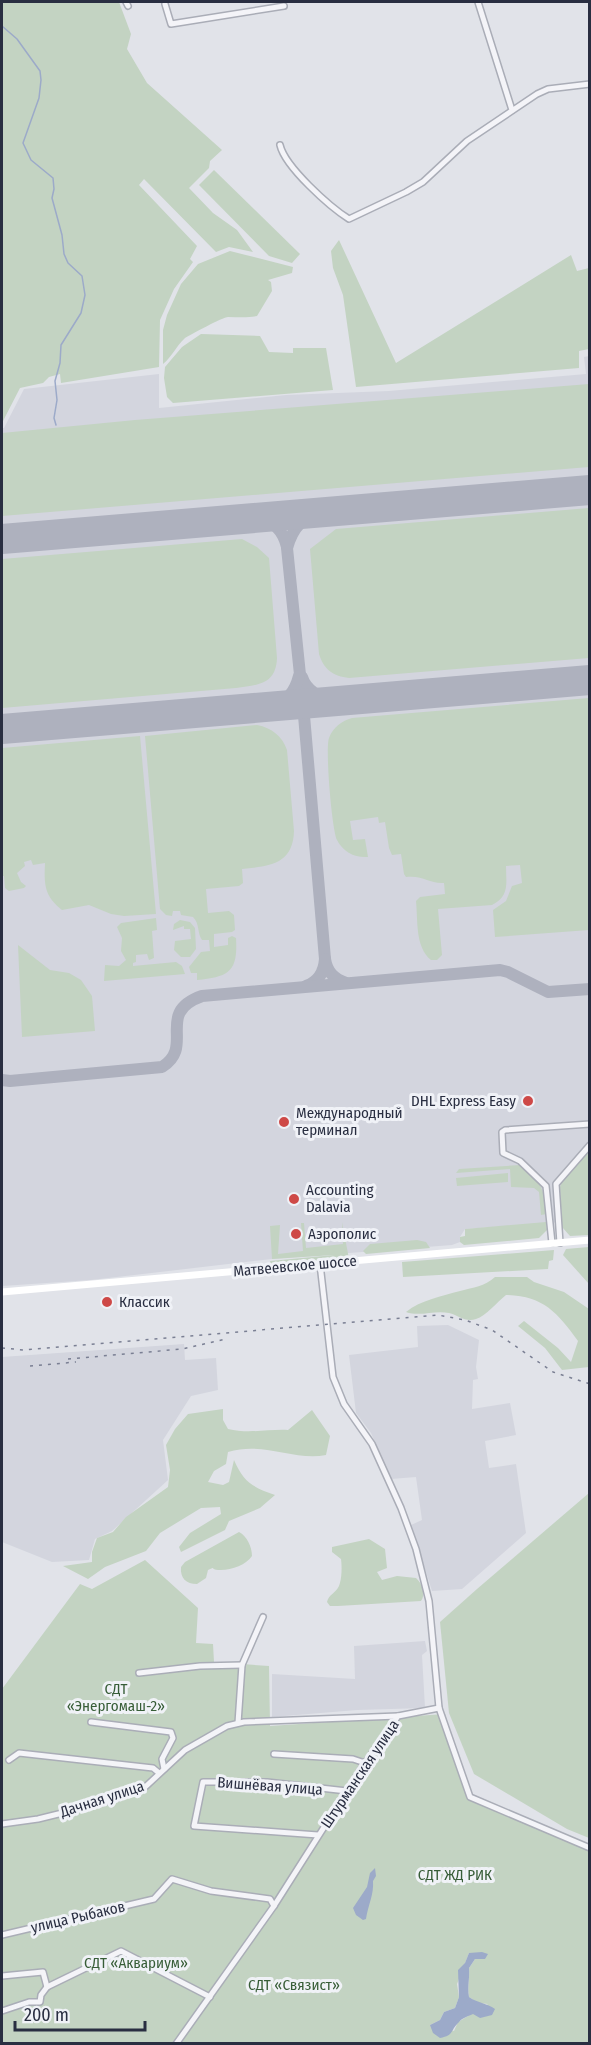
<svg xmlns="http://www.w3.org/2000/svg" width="591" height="2045" viewBox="0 0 591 2045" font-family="'Fira Sans Condensed',sans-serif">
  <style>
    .built { fill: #d3d5de }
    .green { fill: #c3d3c2; fill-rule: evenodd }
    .water { fill: #9caac9 }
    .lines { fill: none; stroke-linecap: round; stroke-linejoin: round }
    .stream { stroke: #9caac9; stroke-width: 1.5 }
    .taxiway { stroke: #aeb1be; stroke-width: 12 }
    .runway { stroke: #aeb1be; stroke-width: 30 }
    .street-casing { stroke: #aaadb7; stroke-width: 8 }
    .street { stroke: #f4f4f8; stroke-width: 5 }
    .secondary { stroke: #fff; stroke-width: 7 }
    .rail { stroke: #7a7f93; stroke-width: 1.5; stroke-dasharray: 3 6; stroke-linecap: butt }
    .poi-dot { fill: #ce4947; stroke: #f0f2f7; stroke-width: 2 }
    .labels { text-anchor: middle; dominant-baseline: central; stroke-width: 6; stroke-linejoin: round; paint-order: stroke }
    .poi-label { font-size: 15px; fill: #292e41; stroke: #f0f2f7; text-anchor: start }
    .street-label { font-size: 15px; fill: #292e41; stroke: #f0f2f7 }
    .park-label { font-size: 15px; fill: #375d37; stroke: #f0f2f7 }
  </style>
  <rect width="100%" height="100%" fill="#e1e3e9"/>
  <g class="built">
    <polygon points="589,356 589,1220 465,1229 460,1237 460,1242 452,1245 272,1259 91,1280 2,1286 2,428 4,428 24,389 159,374 159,408 286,395 389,391 586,374 584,357"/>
    <polygon points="448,1325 479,1340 476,1367 478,1379 473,1380 472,1409 510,1403 516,1435 485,1441 489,1468 516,1464 526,1533 462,1589 432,1591 411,1525 422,1520 416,1477 391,1479 371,1433 356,1413 349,1355 418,1347 417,1326"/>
    <polygon points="184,1344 185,1360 216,1358 218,1390 191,1396 163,1440 168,1480 112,1531 95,1539 89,1560 52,1562 2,1542 2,1357"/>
    <polygon points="425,1641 427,1651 422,1655 425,1708 357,1710 272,1717 272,1674 355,1679 354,1646"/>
  </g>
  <g class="green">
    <polygon points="2,2 119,2 131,34 127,49 147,83 222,150 210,161 209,168 189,188 213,213 237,230 253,252 229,247 216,252 144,179 139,185 197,246 190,259 193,262 174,289 160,320 159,367 61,383 60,374 49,377 43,383 20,388 2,423"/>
    <polygon points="214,170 300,254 292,263 269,256 199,185"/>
    <polygon points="339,240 396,363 571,255 577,271 589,268 589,349 579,351 579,368 356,387 343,295 333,268 331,251"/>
    <path d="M230 251 293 267 292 273 268 280 271 282 272 291 257 316C247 318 238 317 228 317 223 317 190 335 185 338 176 346 172 357 163 364V330L167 315 181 284 198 264Z"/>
    <polygon points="201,334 260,336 269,352 293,353 293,348 326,348 333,390 173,403 167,397 164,378 165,367 182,347"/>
    <polygon points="589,384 589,467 2,516 2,433 135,420"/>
    <path d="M589 508V658L349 678C333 676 324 670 319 654L310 549 336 529Z"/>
    <path d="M242 539 257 547 269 558 277 658C276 685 257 685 236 688L2 708V559Z"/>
    <path d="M589 698V930L495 937 493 910 506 901 512 886 522 883 520 865 506 866C506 883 510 896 492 905L438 909 442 955 437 960H431C415 947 418 921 416 901L420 897 445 894 444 883C429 884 424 875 406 877L404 874 401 854 392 855 389 848 385 822 379 823 378 817 350 821 353 840 365 839 368 857C355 858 343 852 337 840 332 831 325 749 329 738 333 727 342 721 352 718Z"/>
    <path d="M257 725C272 728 282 736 287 750L294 831C293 865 269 866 242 869L243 883 239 886 206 889 208 913 229 911 234 915 235 930 232 932 214 934V947L228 945V938L232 936 236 938C238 971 230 977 197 980V973H191L189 967 201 952 210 951 209 940H202C197 933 200 924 193 917L181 915 180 911H173L172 916 166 915 160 909 145 736Z"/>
    <path d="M140 736 156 914 124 916 111 914 89 905 62 910C44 896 44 884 45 863L33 865 31 860 24 862 25 866 17 873 21 882 26 886 24 888 9 891 5 888 4 876H2V748Z"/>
    <polygon points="156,918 157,930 152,931 154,958 149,960 147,954 136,955 136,962 133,963 133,966 176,962 182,966 185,974 104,981 105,965 119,966 126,960 121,951 122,938 117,927 121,923"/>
    <polygon points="180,920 190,922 195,928 196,949 190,957 181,957 174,950 175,941 191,939 190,929 184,929 184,926 173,930 174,924"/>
    <polygon points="18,945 50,970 69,973 81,980 92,996 95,1031 22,1037"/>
    <polygon points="589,1150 589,1235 570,1236 562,1227 560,1187 562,1181"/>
    <path d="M520 1165C542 1184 543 1185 547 1214L541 1215 539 1192 534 1188 511 1187 510 1169 456 1173 459 1169Z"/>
    <polygon points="508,1173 508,1182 457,1186 456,1178"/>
    <polygon points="342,1222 349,1259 271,1265 270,1261 334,1255 272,1259 270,1226 280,1225 278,1254 303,1251 301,1223 304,1223 306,1248 343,1244"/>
    <polygon points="546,1222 547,1230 539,1238 464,1245 460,1242 460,1237 465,1236 465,1229"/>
    <polygon points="417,1240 426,1242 430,1248 366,1254 363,1251 370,1244"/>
    <polygon points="589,1247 590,1247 589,1284 563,1255 566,1249"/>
    <polygon points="554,1250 553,1260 549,1261 548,1269 403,1277 402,1262"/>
    <path d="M495 1277H527L534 1282 564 1292 589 1309V1367L562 1370 545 1348 518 1326 524 1321 558 1348 571 1362 578 1341C557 1312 543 1296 506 1295 497 1302 486 1316 476 1319 466 1323 458 1315 449 1313 434 1310 420 1317 406 1312 421 1300 442 1296 460 1291 474 1287 484 1287 495 1277Z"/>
    <path d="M223 1409V1420L228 1429C248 1434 268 1429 288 1430L312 1410 330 1436 326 1455C293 1461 264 1441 228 1452L226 1464 214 1471 208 1482 223 1485 229 1482 234 1460C244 1483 253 1487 275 1495L260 1508 229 1521 225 1530 181 1552 179 1547 190 1533 221 1514 220 1507 201 1508 160 1533 146 1551 105 1567 88 1579 63 1566 92 1562V1552L97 1538 113 1532 126 1517 168 1487 170 1470 166 1445 175 1429 188 1414Z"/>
    <polygon points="589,1493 589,1838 567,1829 474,1774 449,1713 440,1622 477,1589"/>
    <path d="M239 1532C247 1536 252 1547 252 1556 246 1565 230 1571 218 1570 209 1569 217 1566 208 1570L206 1578 197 1584C186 1584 180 1578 181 1567L185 1562Z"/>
    <path d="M369 1539 385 1549 387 1568 377 1572 382 1580 397 1576 416 1578C422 1583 426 1595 421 1601L338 1606H330L327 1602C329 1594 336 1593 339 1586 342 1579 342 1566 341 1559L332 1552V1547Z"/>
    <path d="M145 1560 198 1608 196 1643 213 1644 214 1662 269 1666 270 1726 445 1714 470 1795 589 1847V2043H2V1689L80 1584 92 1589ZM469 1953 475 1959 469 1968C470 1978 467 1987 469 1997L478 2003 488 2004 458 2022 454 2031 430 2025 440 2020 444 2012 455 2008 459 1997 457 1984Z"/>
  </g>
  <g class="water">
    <path d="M375 1868 376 1876 373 1881C374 1895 368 1905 366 1919L363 1920 356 1915 353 1908 367 1887 370 1873Z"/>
    <path d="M482 1952 488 1954 485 1959H475L469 1968C470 1978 467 1987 469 1997 477 2003 487 2003 495 2009L492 2015 480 2018 473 2014C469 2016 462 2018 459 2022 450 2030 455 2035 440 2038L433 2033 430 2025 440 2020 444 2012 455 2008 459 1997 458 1970 465 1963 469 1953Z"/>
  </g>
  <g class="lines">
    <polyline class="stream" points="2,26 17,39 40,71 41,80 39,98 23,143 31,160 53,178 54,189 52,198 62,235 64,254 68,263 82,276 85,295 81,313 61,345 60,363 55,381 57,400 54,418 56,425"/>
    <g class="taxiway">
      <path d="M324 512C303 516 293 527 287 548L303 704 325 959"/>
      <path d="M257 517C274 522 283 530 287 547"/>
      <path d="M302 677C306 690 318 696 330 701"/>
      <path d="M271 706C287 702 295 692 299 676"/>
      <path d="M306 986C318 982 324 973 325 959 327 972 334 979 346 983"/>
      <path d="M2 1080 10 1081 162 1067C196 1046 154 1013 202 996L500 970 508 972 548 992 590 989"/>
    </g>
    <g class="runway">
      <polyline points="2,539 590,490"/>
      <polyline points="2,729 590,680"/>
    </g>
    <g class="street-casing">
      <g id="street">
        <polyline points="126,2 128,6"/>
        <polyline points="478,2 512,110"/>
        <polyline points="165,4 171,24 284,6"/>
        <path d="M280 145C285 167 330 207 349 219L406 192 423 182 467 141 537 94 548 89 590 84"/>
        <polyline points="552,1243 546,1186 520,1161 503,1153 502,1132 505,1130 590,1124"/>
        <polyline points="560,1243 556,1184 590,1145"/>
        <polyline points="320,1264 333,1377 344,1404 372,1444 401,1508 416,1549 429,1601 439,1708 470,1797 590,1848"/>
        <polyline points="139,1673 200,1666 242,1665"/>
        <polyline points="91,1722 171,1732 173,1738 162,1759 164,1769"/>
        <polyline points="238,1723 242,1665 263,1617"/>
        <polyline points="274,1754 353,1759 365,1763"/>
        <polyline points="9,1760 19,1753 153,1768 159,1773"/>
        <polyline points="2,1824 38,1819 99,1804 143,1789 185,1750 227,1726 244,1722 398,1716"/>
        <polyline points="318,1835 194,1826 203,1782 267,1782 347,1791"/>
        <polyline points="2,1935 154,1899 172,1879 211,1891 270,1899 274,1906"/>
        <polyline points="2,1976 43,1972 47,1987"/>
        <polyline points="2,2011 29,2002 40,2002 41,1995 47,1987 121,1951 210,1997"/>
        <polyline points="176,2044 274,1906 361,1769 398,1716 439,1708"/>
      </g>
    </g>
    <use href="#street" class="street"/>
    <polyline class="secondary" points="2,1292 590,1240"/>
    <g class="rail">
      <polyline points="2,1348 24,1350 438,1315 465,1320 492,1330 553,1372 590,1384"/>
      <polyline points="68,1359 182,1349 226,1339"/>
      <polyline points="30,1366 76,1362"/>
    </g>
  </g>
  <g class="poi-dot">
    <circle cx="528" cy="1101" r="6"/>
    <circle cx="284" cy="1122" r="6"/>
    <circle cx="294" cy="1199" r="6"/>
    <circle cx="296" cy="1234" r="6"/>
    <circle cx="107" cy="1302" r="6"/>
  </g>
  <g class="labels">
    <g class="poi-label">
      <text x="516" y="1101" text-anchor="end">DHL Express Easy</text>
      <text x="296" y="1113">Международный<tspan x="296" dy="17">терминал</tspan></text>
      <text x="306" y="1190">Accounting<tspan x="306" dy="17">Dalavia</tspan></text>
      <text x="308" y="1234">Аэрополис</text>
      <text x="119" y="1302">Классик</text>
    </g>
    <g class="street-label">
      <text transform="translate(295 1266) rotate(-5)">Матвеевское шоссе</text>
      <text transform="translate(360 1774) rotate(-56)">Штурманская улица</text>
      <text transform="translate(270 1786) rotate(4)">Вишнёвая улица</text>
      <text transform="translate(102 1799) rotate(-18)">Дачная улица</text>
      <text transform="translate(78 1917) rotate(-13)">улица Рыбаков</text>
    </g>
    <g class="park-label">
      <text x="116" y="1689">СДТ<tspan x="116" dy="17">«Энергомаш-2»</tspan></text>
      <text x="455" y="1875">СДТ ЖД РИК</text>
      <text x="136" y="1963">СДТ «Аквариум»</text>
      <text x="294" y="1985">СДТ «Связист»</text>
    </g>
  </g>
  <rect width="591" height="2045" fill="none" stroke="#292e41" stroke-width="6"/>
  <path d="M15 2021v9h130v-9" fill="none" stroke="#292e41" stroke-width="3"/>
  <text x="24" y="2021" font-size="18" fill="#292e41" stroke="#f0f2f7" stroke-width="4.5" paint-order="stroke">200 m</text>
</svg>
